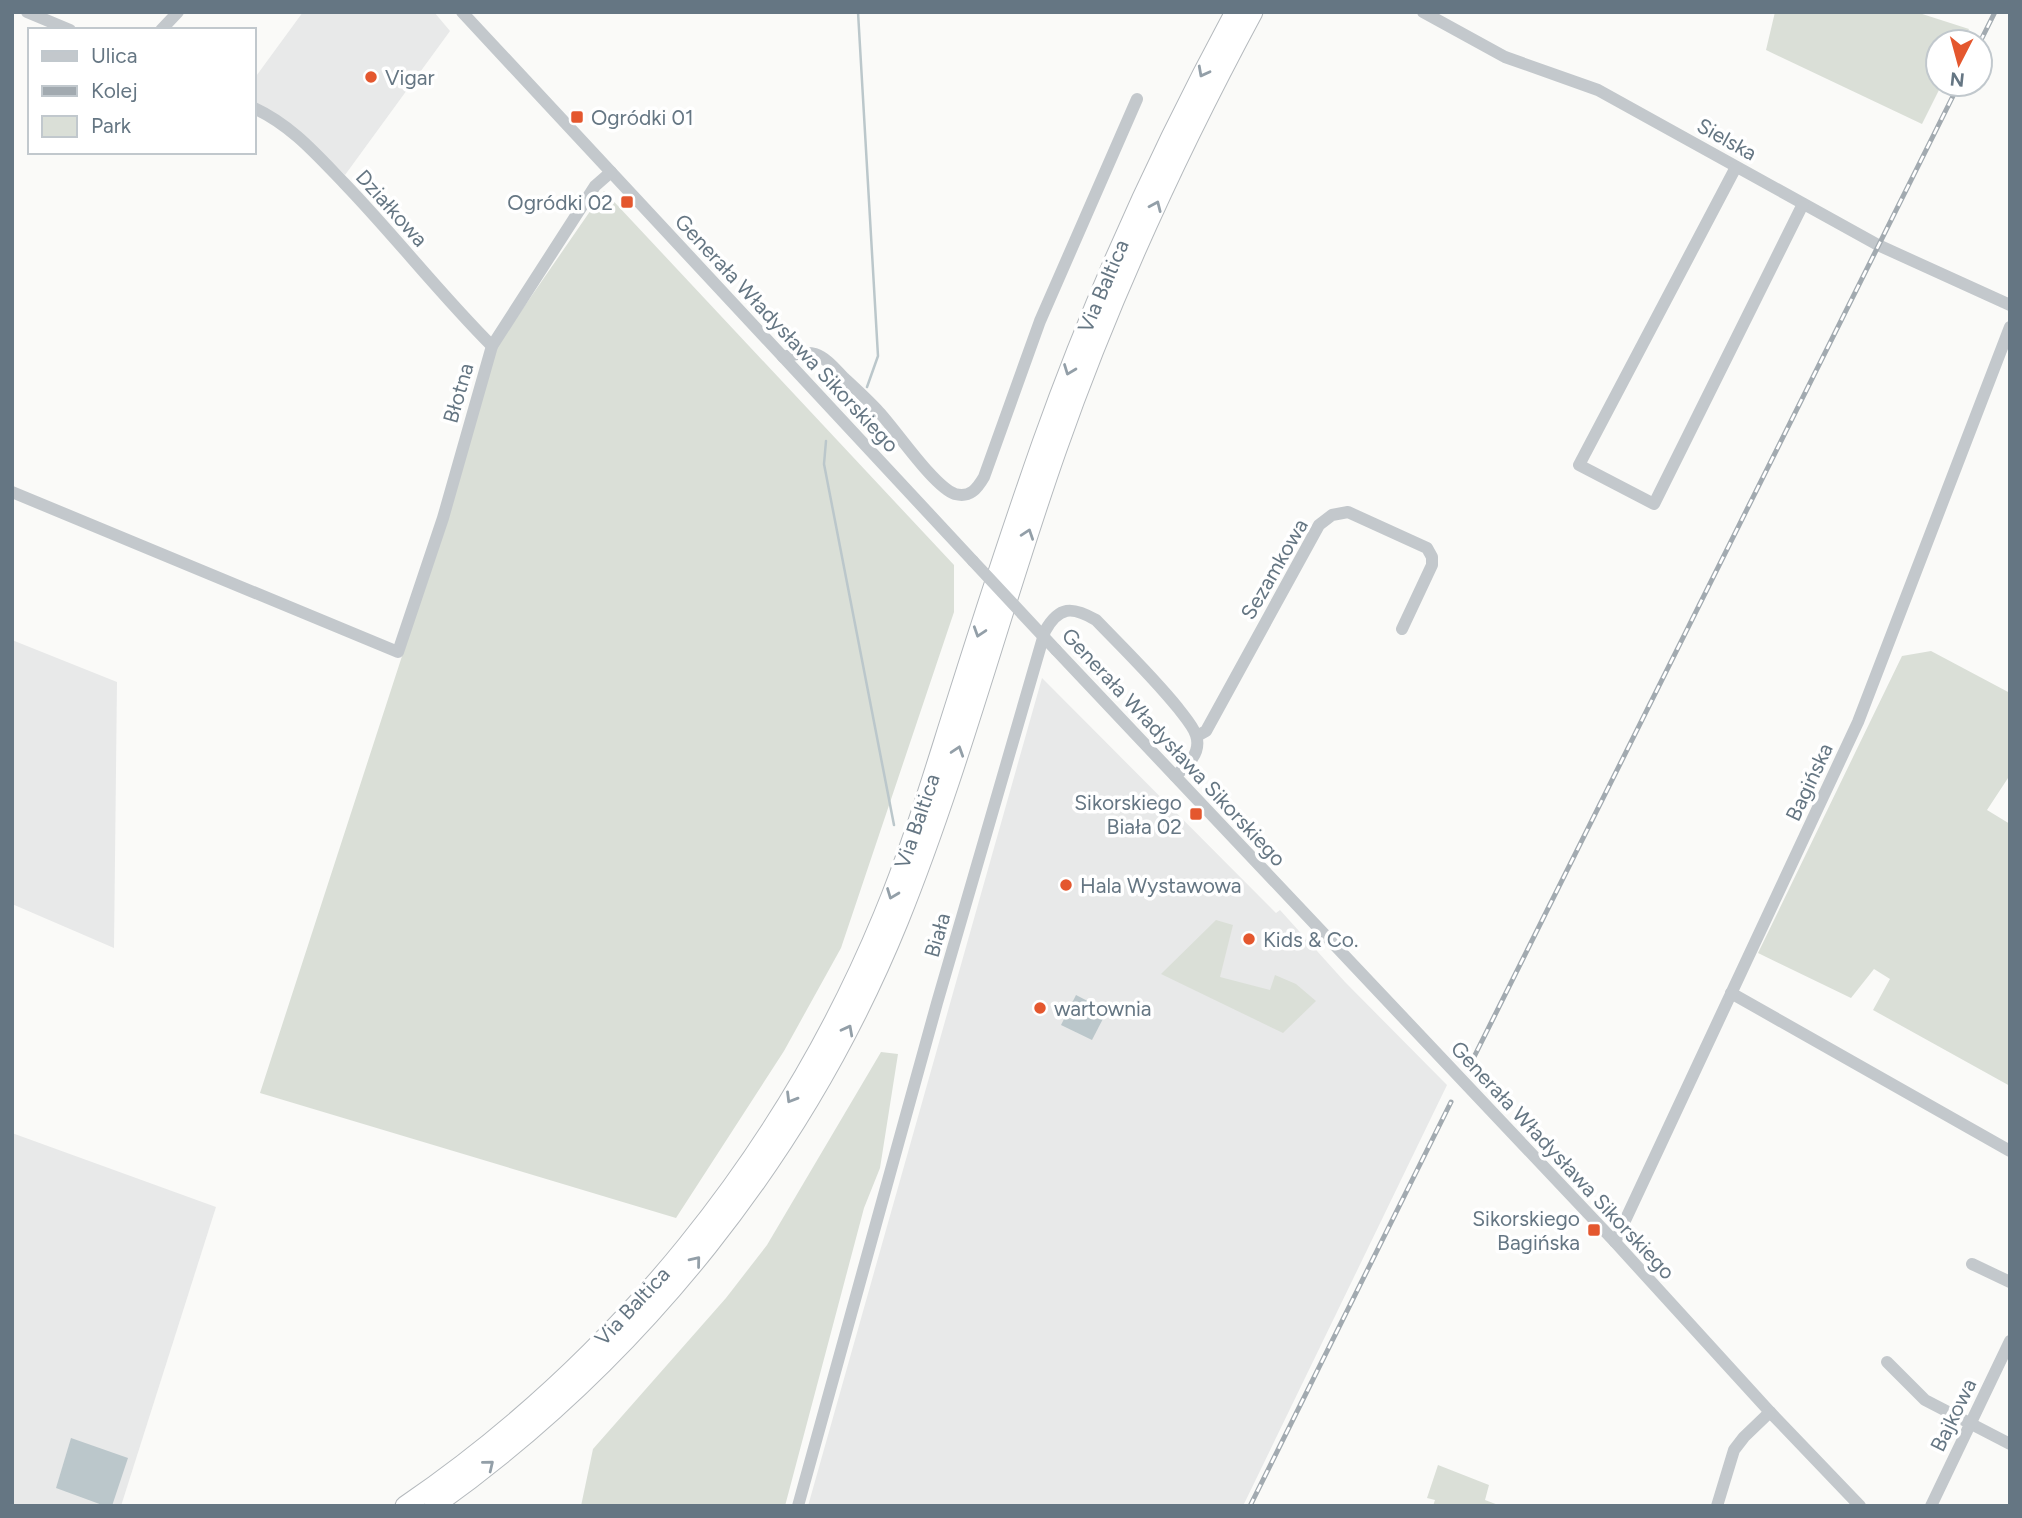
<svg xmlns="http://www.w3.org/2000/svg" width="2022" height="1518" viewBox="0 0 2022 1518" font-family="Figtree,sans-serif">
  <style>
    .built { fill: #e8e9e9 }
    .green { fill: #dadfd7 }
    .water { fill: #bbc7cb }
    .lines { fill: none; stroke-linecap: round; stroke-linejoin: round }
    .stream { stroke: #bbc7cb; stroke-width: 2.5 }
    .highway-casing { stroke: #b4b9bd; stroke-width: 21 }
    .minor { stroke: #c3c8cc; stroke-width: 12 }
    .highway { stroke: #fff; stroke-width: 19 }
    .rail-casing { stroke: #a2aab0; stroke-width: 5 }
    .rail { stroke: #fff; stroke-width: 2.5; stroke-dasharray: 8; stroke-linecap: butt }
    .minor-bridge { stroke: #c3c8cc; stroke-width: 12 }
    .oneway { stroke: #939fa8 }
    .poi-dot { fill: #e4572e; stroke: #fff; stroke-width: 2.5 }
    .labels { text-anchor: middle; dominant-baseline: central; stroke-width: 7; stroke-linejoin: round; paint-order: stroke }
    .poi-label { font-size: 21px; fill: #657683; stroke: #fff; text-anchor: start }
    .street-label { font-size: 21px; fill: #657683; stroke: #fff }
  </style>
  <rect width="100%" height="100%" fill="#fafaf8"/>
  <g class="built">
    <polygon points="303,12 434,12 450,31 345,175 293,126 254,103 254,79"/>
    <polygon points="12,640 117,682 114,948 12,904"/>
    <polygon points="1042,678 1276,913 1280,910 1345,982 1447,1085 1243,1506 808,1506"/>
    <polygon points="12,1133 216,1207 121,1506 12,1506"/>
  </g>
  <g class="green">
    <polygon points="1775,12 1916,12 1969,29 1963,42 1938,42 1938,84 1942,84 1922,124 1766,50"/>
    <polygon points="604,191 954,565 954,612 841,948 784,1051 676,1218 260,1093 455,493 497,346"/>
    <polygon points="1931,651 2010,693 2010,775 1987,810 2010,824 2010,1086 1873,1010 1890,979 1874,969 1851,998 1758,953 1902,656"/>
    <polygon points="1216,920 1233,925 1220,977 1270,990 1275,975 1296,984 1316,1001 1283,1033 1161,974"/>
    <polygon points="881,1052 898,1054 880,1168 864,1208 785,1506 581,1506 593,1449 726,1298 767,1245"/>
    <polygon points="1438,1465 1489,1485 1485,1500 1501,1506 1433,1506 1435,1500 1427,1498"/>
  </g>
  <g class="water">
    <polygon points="1076,995 1107,1011 1092,1040 1061,1025"/>
    <polygon points="71,1438 128,1458 112,1506 105,1506 56,1488"/>
  </g>
  <g class="lines">
    <g class="stream">
      <polyline points="858,12 878,356 867,387"/>
      <polyline points="826,441 824,464 894,825"/>
    </g>
    <g class="highway-casing">
      <g id="highway">
        <path d="M405 1506C617 1361 785 1153 883 916 911 849 932 778 954 709 982 620 1011 531 1042 443 1095 294 1160 151 1235 12"/>
        <path d="M434 1506C640 1359 804 1154 899 920 961 766 1002 605 1057 449 1110 298 1177 153 1253 12"/>
      </g>
    </g>
    <g class="minor">
      <polyline points="27,12 70,30"/>
      <polyline points="462,12 973,561"/>
      <polyline points="1423,12 1505,57 1598,90 1878,245 2010,305"/>
      <polyline points="161,30 178,12"/>
      <path d="M254 108C291 125 316 154 344 183 395 236 440 294 492 346"/>
      <polyline points="1736,167 1579,465 1654,504 1803,204"/>
      <path d="M783 357C793 355 805 351 815 354 827 358 836 370 844 378 856 389 868 400 879 412 896 430 934 487 955 494 970 498 977 489 984 477L1040 321 1137 99"/>
      <polyline points="12,492 398,652 443,518 492,346 595,186 611,172"/>
      <polyline points="1056,650 1615,1242 1770,1412 1860,1506"/>
      <polyline points="1197,736 1206,731 1319,525 1332,515 1348,512 1427,548 1432,557 1432,565 1402,629"/>
      <polyline points="1731,993 2010,1151"/>
      <polyline points="1615,1242 1858,722 2010,327"/>
      <polyline points="1972,1264 2010,1282"/>
      <polyline points="1887,1362 1925,1400 2010,1444"/>
      <path d="M798 1506 937 1003 1045 631C1059 606 1072 606 1096 620 1124 649 1153 677 1178 708 1184 716 1193 726 1196 735 1202 753 1187 766 1175 776"/>
      <polyline points="1717,1506 1734,1450 1744,1437 1770,1412"/>
      <polyline points="1931,1506 2010,1341"/>
    </g>
    <use href="#highway" class="highway"/>
    <g class="rail-casing">
      <g id="rail">
        <polyline points="1980,42 1995,12"/>
        <polyline points="1470,1065 1959,84"/>
        <polyline points="1250,1506 1451,1102"/>
      </g>
    </g>
    <use href="#rail" class="rail"/>
    <polyline class="minor-bridge" points="973,561 1056,650"/>
  </g>
  <defs><path id="oneway-chevron" d="M-2-3.5L2.5 0L-2 3.5" fill="none" stroke-width="1.6" stroke-linecap="round" stroke-linejoin="round" transform="scale(1.75)"/></defs>
  <g class="oneway">
    <use href="#oneway-chevron" transform="translate(1203 72) rotate(118)"/>
    <use href="#oneway-chevron" transform="translate(1156 206) rotate(-66)"/>
    <use href="#oneway-chevron" transform="translate(1069 370) rotate(111)"/>
    <use href="#oneway-chevron" transform="translate(1028 534) rotate(-71)"/>
    <use href="#oneway-chevron" transform="translate(979 632) rotate(108)"/>
    <use href="#oneway-chevron" transform="translate(958 751) rotate(-72)"/>
    <use href="#oneway-chevron" transform="translate(892 894) rotate(111)"/>
    <use href="#oneway-chevron" transform="translate(848 1030) rotate(-62)"/>
    <use href="#oneway-chevron" transform="translate(791 1098) rotate(121)"/>
    <use href="#oneway-chevron" transform="translate(696 1261) rotate(-51)"/>
    <use href="#oneway-chevron" transform="translate(489 1465) rotate(-39)"/>
  </g>
  <g class="poi-dot">
    <circle cx="371" cy="77" r="7"/>
    <rect x="570" y="110" width="14" height="14" rx="3.5"/>
    <rect x="620" y="195" width="14" height="14" rx="3.5"/>
    <rect x="1189" y="807" width="14" height="14" rx="3.5"/>
    <circle cx="1066" cy="885" r="7"/>
    <circle cx="1249" cy="939" r="7"/>
    <circle cx="1040" cy="1008" r="7"/>
    <rect x="1587" y="1223" width="14" height="14" rx="3.5"/>
  </g>
  <g class="labels">
    <g class="poi-label">
      <text x="385" y="77">Vigar</text>
      <text x="591" y="117">Ogródki 01</text>
      <text x="613" y="202" text-anchor="end">Ogródki 02</text>
      <text x="1182" y="802" text-anchor="end">Sikorskiego<tspan x="1182" dy="24">Biała 02</tspan></text>
      <text x="1080" y="885">Hala Wystawowa</text>
      <text x="1263" y="939">Kids &amp; Co.</text>
      <text x="1054" y="1008">wartownia</text>
      <text x="1580" y="1218" text-anchor="end">Sikorskiego<tspan x="1580" dy="24">Bagińska</tspan></text>
    </g>
    <g class="street-label">
      <text transform="translate(1727 139) rotate(29)">Sielska</text>
      <text transform="translate(392 208) rotate(48)">Działkowa</text>
      <text transform="translate(1103 286) rotate(-67)">Via Baltica</text>
      <text transform="translate(787 333) rotate(47)">Generała Władysława Sikorskiego</text>
      <text transform="translate(458 393) rotate(-74)">Błotna</text>
      <text transform="translate(1274 569) rotate(-60)">Sezamkowa</text>
      <text transform="translate(1174 747) rotate(47)">Generała Władysława Sikorskiego</text>
      <text transform="translate(1809 782) rotate(-65)">Bagińska</text>
      <text transform="translate(917 821) rotate(-71)">Via Baltica</text>
      <text transform="translate(937 935) rotate(-74)">Biała</text>
      <text transform="translate(1563 1160) rotate(47)">Generała Władysława Sikorskiego</text>
      <text transform="translate(632 1306) rotate(-47)">Via Baltica</text>
      <text transform="translate(1953 1415) rotate(-64)">Bajkowa</text>
    </g>
  </g>
  <rect width="2022" height="1518" fill="none" stroke="#657683" stroke-width="28"/>
  <rect x="28" y="28" width="228" height="126" fill="#ffffff" stroke="#c1c8cd" stroke-width="2"/>
  <rect x="42" y="51" width="35" height="10" fill="#c3c8cc" stroke="#c1c8cd" stroke-width="2"/>
  <text x="91" y="63" font-size="21" fill="#657683">Ulica</text>
  <rect x="42" y="86" width="35" height="10" fill="#a2aab0" stroke="#c1c8cd" stroke-width="2"/>
  <text x="91" y="98" font-size="21" fill="#657683">Kolej</text>
  <rect x="42" y="116" width="35" height="21" fill="#dadfd7" stroke="#c1c8cd" stroke-width="2"/>
  <text x="91" y="133" font-size="21" fill="#657683">Park</text>
  <g transform="translate(1959 63) rotate(186)"><circle r="33" fill="#ffffff" stroke="#c1c8cd" stroke-width="2"/>
  <path d="M0-5L12 26L0 18L-12 26Z" fill="#e4572e"/>
  <text y="-10" font-size="19" font-weight="bold" text-anchor="middle" fill="#657683">N</text>
  </g>
</svg>
